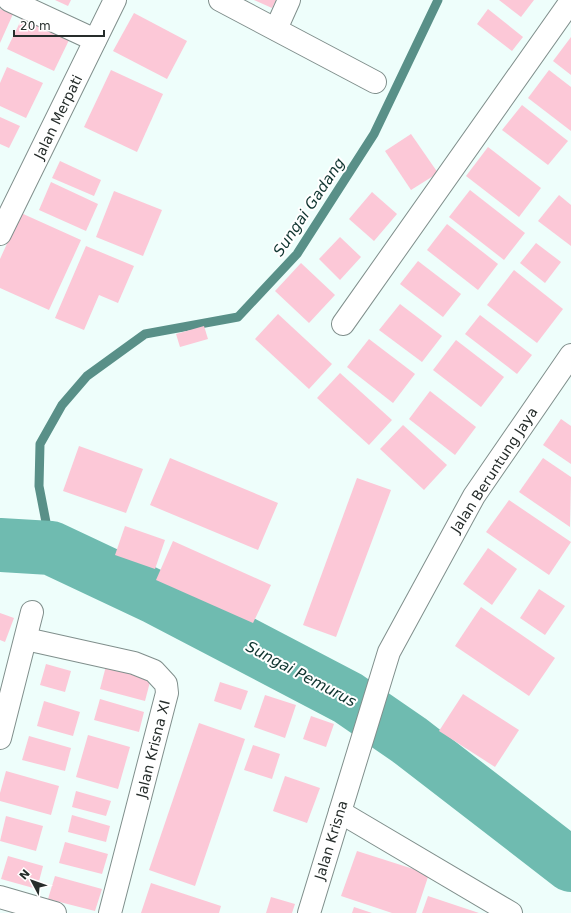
<svg xmlns="http://www.w3.org/2000/svg" width="571" height="913" viewBox="0 0 571 913" font-family="'DejaVu Sans',sans-serif">
  <style>
    .lines { fill: none; stroke-linecap: round; stroke-linejoin: round }
    .stream { stroke: #599088; stroke-width: 9 }
    .river { stroke: #6fbbb0; stroke-width: 54 }
    .building { fill: #fcc8d7 }
    .minor-casing { stroke: #808f8c; stroke-width: 24 }
    .minor { stroke: #fff; stroke-width: 22 }
    .labels { text-anchor: middle; dominant-baseline: central; stroke-width: 4; stroke-linejoin: round; paint-order: stroke }
    .street-label { font-size: 14px; fill: #262d2b; stroke: #fff }
    .water-label { font-size: 15px; font-style: italic; fill: #103530; stroke: #fff }
  </style>
  <rect width="100%" height="100%" fill="#eefefb"/>
  <g class="lines">
    <polyline class="stream" points="51,548 39,486 40,444 62,405 87,376 145,334 238,317 297,254 374,134 438,0"/>
    <polyline class="river" points="0,545 51,548 155,597 348,698 409,740 571,865"/>
  </g>
  <g class="building">
    <polygon points="55,0 71,0 68,6"/>
    <polygon points="254,0 276,0 272,8"/>
    <polygon points="499,0 534,0 521,17"/>
    <polygon points="0,9 13,14 0,43"/>
    <polygon points="488,9 523,37 512,51 477,24"/>
    <polygon points="134,13 187,41 167,79 113,51"/>
    <polygon points="23,16 70,38 54,71 7,49"/>
    <polygon points="571,37 571,75 553,61"/>
    <polygon points="7,67 43,83 26,118 0,106 0,83"/>
    <polygon points="111,70 163,94 137,152 84,127"/>
    <polygon points="549,70 571,87 571,131 528,98"/>
    <polygon points="522,105 568,141 548,165 502,130"/>
    <polygon points="0,117 20,126 9,148 0,144"/>
    <polygon points="411,134 438,173 411,190 385,151"/>
    <polygon points="488,147 541,188 519,217 466,176"/>
    <polygon points="60,161 101,180 94,196 52,178"/>
    <polygon points="51,182 98,204 86,231 39,210"/>
    <polygon points="470,190 525,233 504,260 449,217"/>
    <polygon points="114,191 162,210 143,256 96,237"/>
    <polygon points="372,192 397,214 374,241 349,219"/>
    <polygon points="559,195 571,205 571,246 538,221"/>
    <polygon points="21,213 81,240 49,310 0,288 0,259"/>
    <polygon points="447,224 498,264 478,290 427,250"/>
    <polygon points="340,237 361,257 340,280 319,259"/>
    <polygon points="536,243 561,262 545,283 520,263"/>
    <polygon points="86,246 134,266 118,303 99,295 84,330 55,318"/>
    <polygon points="418,261 461,294 443,317 400,284"/>
    <polygon points="301,263 335,295 309,323 275,291"/>
    <polygon points="514,270 563,309 537,343 487,305"/>
    <polygon points="400,304 442,336 422,362 379,330"/>
    <polygon points="278,314 332,364 309,389 255,339"/>
    <polygon points="480,315 532,355 517,374 465,334"/>
    <polygon points="204,326 208,339 180,347 176,334"/>
    <polygon points="369,339 415,374 393,403 347,367"/>
    <polygon points="456,340 504,377 481,407 433,370"/>
    <polygon points="340,373 392,420 369,445 317,398"/>
    <polygon points="430,391 476,427 455,455 409,419"/>
    <polygon points="561,419 571,426 571,464 543,445"/>
    <polygon points="403,425 447,465 424,490 380,449"/>
    <polygon points="79,446 143,469 126,513 63,491"/>
    <polygon points="170,458 278,503 258,550 150,505"/>
    <polygon points="543,458 571,477 570,527 519,492"/>
    <polygon points="357,478 391,490 336,637 303,625"/>
    <polygon points="509,500 571,542 549,575 486,532"/>
    <polygon points="125,526 165,540 155,569 115,555"/>
    <polygon points="173,541 271,585 253,623 156,580"/>
    <polygon points="488,548 517,569 492,605 463,584"/>
    <polygon points="539,589 565,606 545,635 520,618"/>
    <polygon points="481,607 555,658 529,696 455,646"/>
    <polygon points="0,613 14,618 5,642 0,640"/>
    <polygon points="46,664 71,671 65,692 40,685"/>
    <polygon points="106,666 151,678 145,701 100,689"/>
    <polygon points="220,682 248,691 241,710 214,701"/>
    <polygon points="463,694 519,730 495,767 439,731"/>
    <polygon points="265,695 296,705 285,738 254,727"/>
    <polygon points="100,699 144,712 139,732 94,720"/>
    <polygon points="44,701 80,712 73,736 37,726"/>
    <polygon points="311,716 334,724 326,747 303,739"/>
    <polygon points="199,723 245,739 195,886 149,870"/>
    <polygon points="88,735 130,747 118,789 76,777"/>
    <polygon points="29,736 71,748 65,771 22,760"/>
    <polygon points="253,745 280,754 272,779 244,770"/>
    <polygon points="6,771 59,786 51,815 0,801 0,793"/>
    <polygon points="285,776 320,788 307,823 273,811"/>
    <polygon points="76,791 111,801 106,816 72,807"/>
    <polygon points="72,815 110,826 106,842 68,832"/>
    <polygon points="6,816 43,826 36,851 0,841"/>
    <polygon points="65,842 108,854 102,874 59,863"/>
    <polygon points="357,851 429,874 416,913 392,913 341,896"/>
    <polygon points="8,856 43,866 37,889 1,879"/>
    <polygon points="55,876 102,889 95,911 48,899"/>
    <polygon points="151,883 221,906 219,913 141,913"/>
    <polygon points="428,896 479,913 422,913"/>
    <polygon points="271,897 295,904 292,913 266,913"/>
    <polygon points="354,907 372,913 352,913"/>
  </g>
  <g class="lines">
    <g class="minor-casing">
      <g id="minor">
        <polyline points="9,0 95,40"/>
        <polyline points="220,0 375,82"/>
        <polyline points="276,29 289,0"/>
        <polyline points="0,234 115,0"/>
        <polyline points="343,324 571,1"/>
        <polyline points="26,639 134,663 154,671 166,684 167,693 110,913"/>
        <polyline points="0,738 32,612"/>
        <polyline points="340,812 511,913"/>
        <polyline points="0,897 55,913"/>
        <polyline points="309,913 389,652 474,496 571,355"/>
      </g>
    </g>
    <use href="#minor" class="minor"/>
  </g>
  <g class="labels">
    <g class="street-label">
      <text transform="translate(58 117) rotate(-64)">Jalan Merpati</text>
      <text transform="translate(494 470) rotate(-57)">Jalan Beruntung Jaya</text>
      <text transform="translate(153 749) rotate(-76)">Jalan Krisna XI</text>
      <text transform="translate(331 840) rotate(-73)">Jalan Krisna</text>
    </g>
    <g class="water-label">
      <text transform="translate(309 207) rotate(-56)">Sungai Gadang</text>
      <text transform="translate(301 674) rotate(28)">Sungai Pemurus</text>
    </g>
  </g>
  <g transform="translate(32 881) rotate(311)" stroke="#ffffff" stroke-width="3" paint-order="stroke">
  <path d="M0-3L7 15L0 10L-7 15Z" fill="#262d2b"/>
  <text y="-6" font-size="11" font-weight="bold" text-anchor="middle" fill="#262d2b">N</text>
  </g>
  <path d="M14 30v6h90v-6" fill="none" stroke="#262d2b" stroke-width="2"/>
  <text x="20" y="30" font-size="12" fill="#262d2b" stroke="#ffffff" stroke-width="3" paint-order="stroke">20 m</text>
</svg>
